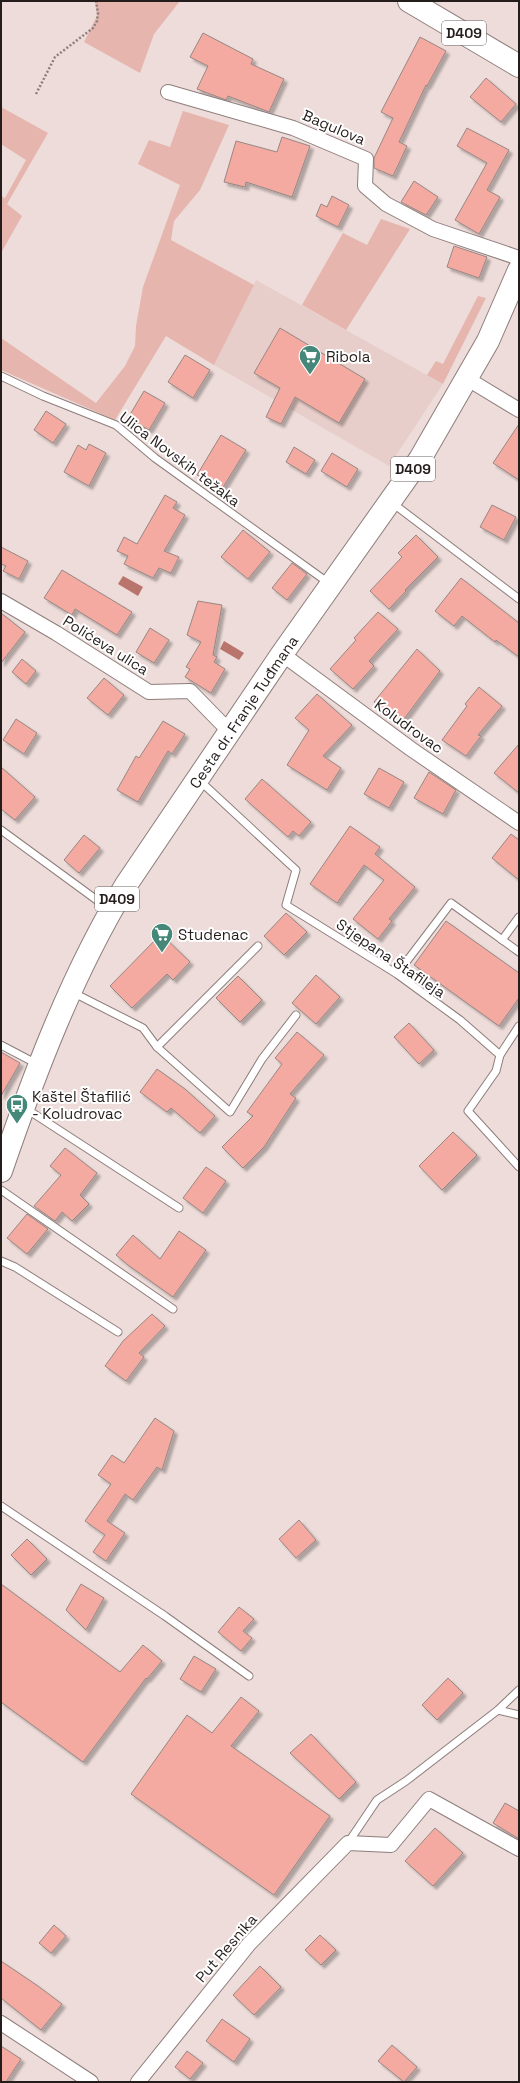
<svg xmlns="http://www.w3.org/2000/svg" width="520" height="2083" viewBox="0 0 520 2083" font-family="'Space Grotesk',sans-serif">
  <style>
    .built { fill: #e8ceca }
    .green { fill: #e6b5ae }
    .water { fill: #b9746b }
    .building { fill: #f4aaa0; stroke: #978784; filter: url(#shadow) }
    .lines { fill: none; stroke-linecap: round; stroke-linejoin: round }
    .lane-casing { stroke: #8d7d7b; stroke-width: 9 }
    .street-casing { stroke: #8d7d7b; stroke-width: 16 }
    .primary-casing { stroke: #8d7d7b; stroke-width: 24 }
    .path { stroke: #8b7f7d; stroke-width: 2.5; stroke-dasharray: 2 2; stroke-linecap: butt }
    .lane { stroke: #fff; stroke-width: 7 }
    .street { stroke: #fff; stroke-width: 14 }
    .primary { stroke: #fff; stroke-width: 22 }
    .labels { text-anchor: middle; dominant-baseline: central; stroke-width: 4; stroke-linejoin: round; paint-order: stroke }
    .shield { fill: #fff; stroke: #666160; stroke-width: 1 }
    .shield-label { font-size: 14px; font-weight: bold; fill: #241d1c }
    .street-label { font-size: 15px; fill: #241d1c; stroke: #fff }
    .poi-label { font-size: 15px; fill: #241d1c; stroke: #fff; text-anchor: start }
  </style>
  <defs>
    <filter id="shadow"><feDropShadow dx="3.5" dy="3.5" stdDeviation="1" flood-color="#0004"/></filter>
  </defs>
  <rect width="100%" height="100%" fill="#eddcd9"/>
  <polygon class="built" points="256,280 443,384 389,466 214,365"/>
  <g class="green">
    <polygon points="95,1 180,1 154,34 140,73 84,42 97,16"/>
    <polygon points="1,107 48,133 7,204 22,216 1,253 1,196 5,198 26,160 1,144"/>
    <polygon points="183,111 229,125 200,190 174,221 171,240 254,285 214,365 166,336 115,420 1,370 1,338 96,403 125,366 135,346 136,326 143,287 180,185 138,164 149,140 170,147"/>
    <polygon points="381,219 410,229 346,330 302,305 343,233 367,245"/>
    <polygon points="478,296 486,298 443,384 427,375 436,361 443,364"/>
  </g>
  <g class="water">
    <polygon points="123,576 143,587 138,596 118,584"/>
    <polygon points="224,641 244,653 239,660 220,649"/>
  </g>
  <g class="building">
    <polygon points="203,33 253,59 251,64 284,79 269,112 228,96 226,100 197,89 208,66 190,57"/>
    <polygon points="420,37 446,51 427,86 426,85 399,142 407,146 393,176 374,168 374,158 393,118 381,112"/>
    <polygon points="486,78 516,104 501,122 470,97"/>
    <polygon points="467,128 509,150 487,190 500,197 479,234 455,220 487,163 457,146"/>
    <polygon points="282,137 310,146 292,197 246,182 245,187 224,182 236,141 277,152"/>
    <polygon points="414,181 438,197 426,215 401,202"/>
    <polygon points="332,196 349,205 338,227 316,216 321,204 327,207"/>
    <polygon points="454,246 487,257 479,278 447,267"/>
    <polygon points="280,328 365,379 339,423 295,397 281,424 266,417 280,388 254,373"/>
    <polygon points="185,355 210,370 193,398 168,382"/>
    <polygon points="144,391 165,403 149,430 128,418"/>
    <polygon points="46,411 66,424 53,443 34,430"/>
    <polygon points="519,424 519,480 493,463"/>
    <polygon points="221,435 246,450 222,489 197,475"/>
    <polygon points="89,444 106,453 89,486 64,472 78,445 86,450"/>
    <polygon points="294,447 315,460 306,474 286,462"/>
    <polygon points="332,453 358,469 347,487 321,471"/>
    <polygon points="165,495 177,502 173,508 185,515 164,551 179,557 171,573 159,568 153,578 124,564 128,556 117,551 124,537 137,544"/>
    <polygon points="492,505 516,517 504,540 480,527"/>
    <polygon points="243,530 270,552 248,579 221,557"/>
    <polygon points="416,535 438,557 405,590 406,591 389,609 370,591 402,557 398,553"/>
    <polygon points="1,547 28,561 19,579 3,571 6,566 1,564"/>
    <polygon points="292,563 307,574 287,600 272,588"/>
    <polygon points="62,570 132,612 117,635 75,609 72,615 44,598"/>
    <polygon points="461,578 519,623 519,657 496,640 495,642 462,616 454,626 435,611"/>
    <polygon points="198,601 222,605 213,655 217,657 214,662 225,669 211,693 185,677 190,669 186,667 201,642 187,635"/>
    <polygon points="378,612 398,629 369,661 374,666 353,689 330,669 356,640 354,638"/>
    <polygon points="1,613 25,632 1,663"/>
    <polygon points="150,628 169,640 154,663 136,652"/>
    <polygon points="417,649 440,671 401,723 374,702"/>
    <polygon points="22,659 36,671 26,684 12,672"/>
    <polygon points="104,678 124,695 108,715 87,698"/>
    <polygon points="479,687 502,706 478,735 481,736 466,756 442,740 467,706 465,704"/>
    <polygon points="317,694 352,725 323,756 341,768 327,790 287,765 309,730 295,718"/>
    <polygon points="16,719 37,733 24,754 3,740"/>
    <polygon points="163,721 185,734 172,754 168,751 138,802 117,790 136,756 139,758"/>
    <polygon points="519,744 519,793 494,773"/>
    <polygon points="1,767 35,797 15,820 1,809"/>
    <polygon points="379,768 404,782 389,808 364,794"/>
    <polygon points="429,772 456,790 443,814 414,798"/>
    <polygon points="262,779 311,822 299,836 293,831 288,837 245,799"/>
    <polygon points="350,826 380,847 375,854 415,887 389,919 392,921 378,939 353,919 384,880 364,865 337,903 310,884"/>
    <polygon points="511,834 519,840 519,880 492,858"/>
    <polygon points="84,835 100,848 79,873 64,860"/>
    <polygon points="286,913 307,932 284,955 264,936"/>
    <polygon points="446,921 519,973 519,998 499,1026 414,965"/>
    <polygon points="161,934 190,962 173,980 167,974 132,1008 110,986"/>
    <polygon points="316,975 340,997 316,1024 292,1003"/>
    <polygon points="238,976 262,1000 240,1022 216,998"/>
    <polygon points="409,1023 434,1050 419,1064 394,1037"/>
    <polygon points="297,1032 324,1055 290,1094 296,1098 264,1147 243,1168 222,1147 253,1116 247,1112 282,1064 275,1058"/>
    <polygon points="1,1052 20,1063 1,1096"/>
    <polygon points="157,1069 185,1089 215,1116 200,1133 171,1108 167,1112 140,1092"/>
    <polygon points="453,1132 477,1155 442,1190 419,1166"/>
    <polygon points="65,1148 97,1173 80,1195 89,1204 72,1221 62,1212 55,1221 34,1206 61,1175 50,1166"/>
    <polygon points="206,1167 226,1181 203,1213 183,1198"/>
    <polygon points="27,1214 48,1229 27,1254 7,1238"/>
    <polygon points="179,1231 206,1250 173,1297 128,1265 116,1255 133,1235 160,1259"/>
    <polygon points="152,1314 165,1326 139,1353 144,1357 126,1381 105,1366 123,1341"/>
    <polygon points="155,1418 174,1431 162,1470 157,1467 133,1500 125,1494 107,1521 125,1533 106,1561 93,1552 105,1535 85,1521 111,1484 98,1475 112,1455 124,1463"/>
    <polygon points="299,1520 316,1540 296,1558 279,1539"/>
    <polygon points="27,1539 47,1559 31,1575 11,1555"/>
    <polygon points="1,1584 120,1672 143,1645 162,1661 147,1679 146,1678 83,1762 1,1702"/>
    <polygon points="81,1584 104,1598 86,1630 66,1610"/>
    <polygon points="239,1607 254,1619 243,1631 252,1638 241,1651 218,1632"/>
    <polygon points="194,1656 216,1669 201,1692 180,1679"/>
    <polygon points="448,1678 463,1693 437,1720 422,1705"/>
    <polygon points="241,1697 259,1711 231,1746 330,1816 274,1895 131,1794 187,1715 212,1733"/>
    <polygon points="311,1734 356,1782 339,1799 290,1753"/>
    <polygon points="505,1803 519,1811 519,1839 493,1823"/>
    <polygon points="435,1828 463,1853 433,1886 405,1861"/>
    <polygon points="54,1925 66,1936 51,1953 39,1943"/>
    <polygon points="320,1935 336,1950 321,1965 305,1950"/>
    <polygon points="1,1961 38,1986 62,2004 41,2030 1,1998"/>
    <polygon points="260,1966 281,1987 254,2015 233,1995"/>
    <polygon points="222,2019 250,2039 234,2062 206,2041"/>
    <polygon points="392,2045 417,2067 404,2082 378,2061"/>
    <polygon points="1,2046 21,2059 6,2082 1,2082"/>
    <polygon points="187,2051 203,2063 190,2079 175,2067"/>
  </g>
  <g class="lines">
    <g class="lane-casing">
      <g id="lane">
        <polyline points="1,376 43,396 116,425 155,458 330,584"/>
        <polyline points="391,502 519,599"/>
        <polyline points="199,780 296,870 286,905 397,974 460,1020 500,1055 496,1071 468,1111 519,1167"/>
        <polyline points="1,830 109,909"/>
        <polyline points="502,940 519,917"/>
        <polyline points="397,974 451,903 519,952"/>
        <polyline points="72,992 143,1028 157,1047 230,1112 262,1059 296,1015"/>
        <polyline points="1,1045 37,1064"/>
        <polyline points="157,1047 258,946"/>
        <polyline points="500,1055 519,1026"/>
        <polyline points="25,1108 179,1208"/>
        <polyline points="1,1190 173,1309"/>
        <polyline points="1,1261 15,1267 118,1332"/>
        <polyline points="1,1506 165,1616 249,1676"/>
        <polyline points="498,1710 519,1715"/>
        <polyline points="348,1843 377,1800 406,1781 498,1710 519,1690"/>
      </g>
    </g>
    <g class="street-casing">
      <g id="street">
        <polyline points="168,92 293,128 366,159 365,186 386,204 433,229 519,258"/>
        <polyline points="466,378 519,410"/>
        <polyline points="1,601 56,633 149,692 190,691 230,732"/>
        <polyline points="282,654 411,749 519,823"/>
        <polyline points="1,2023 91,2082"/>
        <polyline points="138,2082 249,1944 348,1843 391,1845 429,1799 519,1849"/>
      </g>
    </g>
    <g class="primary-casing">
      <g id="primary">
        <polyline points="409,1 519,66"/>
        <path id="s1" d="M1 1171C35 1072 72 974 126 885L282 654 420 459 488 341 519 270"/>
      </g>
    </g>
    <polyline class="path" points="36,94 55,57 93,28 97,21 98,13 96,1"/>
    <use href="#lane" class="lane"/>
    <use href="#street" class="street"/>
    <use href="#primary" class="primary"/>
  </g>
  <defs>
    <g id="supermarket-pin" transform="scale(1.15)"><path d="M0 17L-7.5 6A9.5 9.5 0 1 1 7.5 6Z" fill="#458879" stroke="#fff"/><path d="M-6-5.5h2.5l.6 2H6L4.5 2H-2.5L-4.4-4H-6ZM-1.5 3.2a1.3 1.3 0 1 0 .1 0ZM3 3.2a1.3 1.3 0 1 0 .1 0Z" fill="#fff"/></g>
    <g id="bus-pin" transform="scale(1.15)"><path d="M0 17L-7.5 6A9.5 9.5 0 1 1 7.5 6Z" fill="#458879" stroke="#fff"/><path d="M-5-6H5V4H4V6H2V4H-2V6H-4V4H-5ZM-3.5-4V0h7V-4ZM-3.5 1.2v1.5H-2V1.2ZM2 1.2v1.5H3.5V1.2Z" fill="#fff"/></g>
  </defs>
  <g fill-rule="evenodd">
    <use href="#supermarket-pin" x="310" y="356"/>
    <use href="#supermarket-pin" x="162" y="934"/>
    <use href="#bus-pin" x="17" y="1105"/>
  </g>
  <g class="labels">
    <g class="shield">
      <rect x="442" y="21" width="44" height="24" rx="3"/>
      <rect x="391" y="457" width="44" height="24" rx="3"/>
      <rect x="95" y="887" width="44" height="24" rx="3"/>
    </g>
    <g class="shield-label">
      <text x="464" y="33">D409</text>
      <text x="413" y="469">D409</text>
      <text x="117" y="899">D409</text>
    </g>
    <g class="street-label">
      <text transform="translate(334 127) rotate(23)">Bagulova</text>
      <text transform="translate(180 459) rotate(37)">Ulica Novskih težaka</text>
      <text transform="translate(106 645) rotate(32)">Polićeva ulica</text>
      <text stroke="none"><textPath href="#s1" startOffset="522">Cesta dr. Franje Tuđmana</textPath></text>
      <text transform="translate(409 726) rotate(36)">Koludrovac</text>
      <text transform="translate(391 958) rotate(34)">Stjepana Štafileja</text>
      <text transform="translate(226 1948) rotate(-49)">Put Resnika</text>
    </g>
    <g class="poi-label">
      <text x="326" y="356">Ribola</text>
      <text x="178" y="934">Studenac</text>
      <text x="32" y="1096">Kaštel Štafilić<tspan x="32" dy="17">- Koludrovac</tspan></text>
    </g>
  </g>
  <rect width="520" height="2083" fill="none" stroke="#241d1c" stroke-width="4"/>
</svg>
